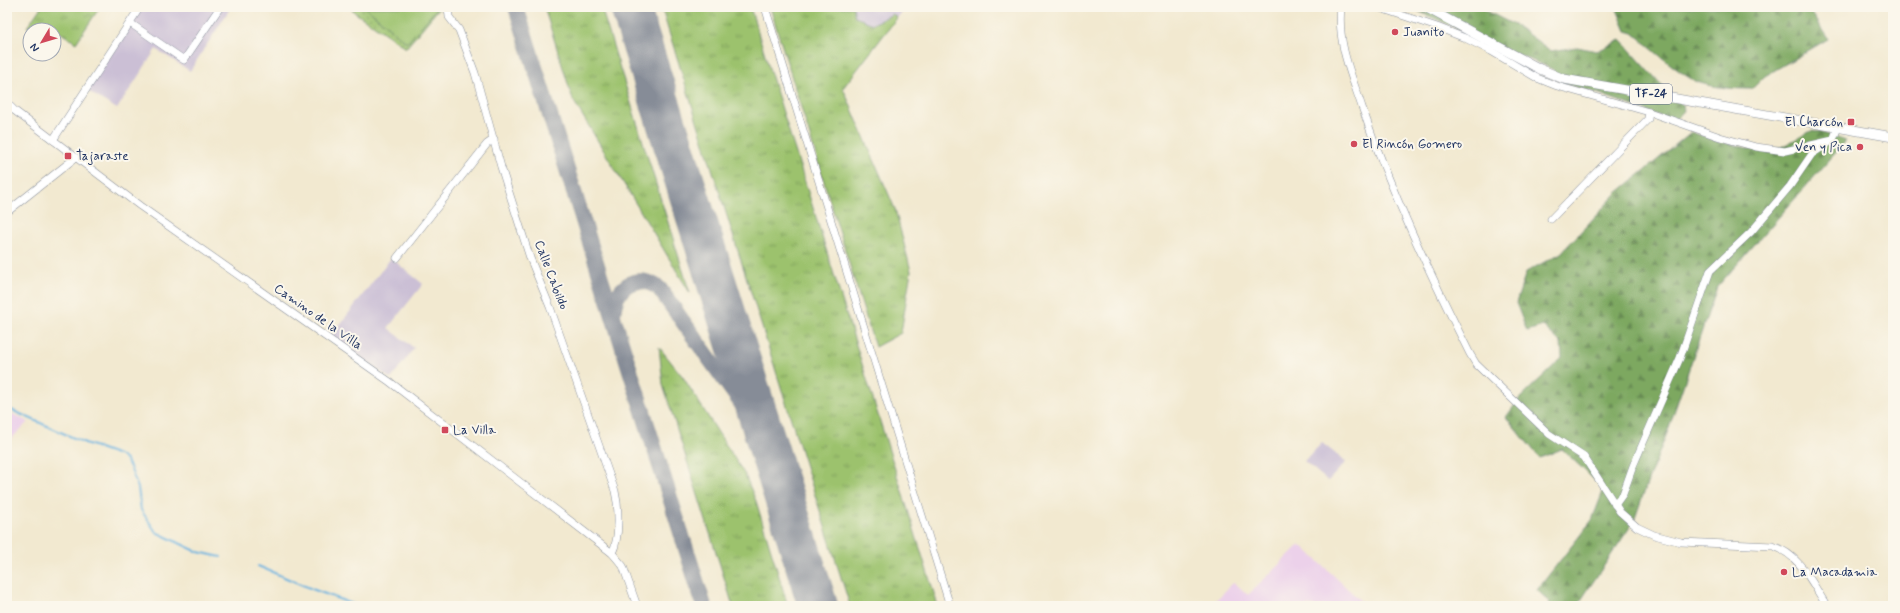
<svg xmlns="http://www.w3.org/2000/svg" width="1900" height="613" viewBox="0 0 1900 613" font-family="Mynerve,sans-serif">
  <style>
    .built { fill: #ecd1ea }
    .industrial { fill: #cbbfd5 }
    .grass { fill: url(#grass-tufts); stroke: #5c7866 }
    .forest { fill: url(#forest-firs); stroke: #4c6c5f }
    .park { fill: url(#park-dots); stroke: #5c7866 }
    .garden { fill: #9cc26d; stroke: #5c7866 }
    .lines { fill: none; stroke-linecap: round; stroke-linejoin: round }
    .stream { stroke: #67b3e0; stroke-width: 2 }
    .taxiway { stroke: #868c97; stroke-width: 16 }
    .runway { stroke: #868c97; stroke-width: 40 }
    .minor-casing { stroke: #868c97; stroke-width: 8 }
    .major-casing { stroke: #868c97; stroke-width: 10 }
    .minor { stroke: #fff; stroke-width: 7 }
    .major { stroke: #fff; stroke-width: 9 }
    .poi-dot { fill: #d1495b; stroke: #fbf7ec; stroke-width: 1.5 }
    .labels { text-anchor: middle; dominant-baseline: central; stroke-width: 4; stroke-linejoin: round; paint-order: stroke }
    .shield { fill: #fbf7ec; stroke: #5e6b89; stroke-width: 1 }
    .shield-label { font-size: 12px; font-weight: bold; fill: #1b2f5e }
    .poi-label { font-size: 13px; fill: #1b2f5e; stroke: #fbf7ec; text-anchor: start }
    .street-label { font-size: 13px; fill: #1b2f5e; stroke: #fbf7ec }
  </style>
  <defs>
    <pattern id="grass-tufts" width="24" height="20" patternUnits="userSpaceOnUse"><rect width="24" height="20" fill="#9cc26d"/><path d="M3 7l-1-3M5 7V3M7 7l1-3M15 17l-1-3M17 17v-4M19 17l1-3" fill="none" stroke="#7e9e5d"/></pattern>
    <pattern id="forest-firs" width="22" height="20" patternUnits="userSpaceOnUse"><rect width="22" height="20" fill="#7da860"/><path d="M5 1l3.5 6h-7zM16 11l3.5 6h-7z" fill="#668952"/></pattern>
    <pattern id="park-dots" width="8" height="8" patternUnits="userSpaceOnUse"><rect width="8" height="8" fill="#9cc26d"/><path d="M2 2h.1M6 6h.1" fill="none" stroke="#7e9e5d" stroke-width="1.8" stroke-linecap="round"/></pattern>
  </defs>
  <rect width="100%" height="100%" fill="#fbf7ec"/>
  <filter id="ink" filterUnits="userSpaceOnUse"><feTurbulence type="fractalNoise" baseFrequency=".025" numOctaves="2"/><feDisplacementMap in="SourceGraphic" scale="8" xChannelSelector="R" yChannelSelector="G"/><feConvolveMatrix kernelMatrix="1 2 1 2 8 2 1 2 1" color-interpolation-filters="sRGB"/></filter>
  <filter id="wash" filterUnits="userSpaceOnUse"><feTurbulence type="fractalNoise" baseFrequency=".012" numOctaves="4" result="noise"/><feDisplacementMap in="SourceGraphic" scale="16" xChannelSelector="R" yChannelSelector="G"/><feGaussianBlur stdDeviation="0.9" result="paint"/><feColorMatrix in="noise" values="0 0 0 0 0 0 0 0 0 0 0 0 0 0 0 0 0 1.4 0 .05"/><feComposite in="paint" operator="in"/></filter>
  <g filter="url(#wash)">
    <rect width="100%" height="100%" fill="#f2e9d0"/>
    <g class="built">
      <polygon points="7,411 28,422 7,443"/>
      <polygon points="1300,544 1366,606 1210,606 1234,582 1248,595"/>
    </g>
    <g class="industrial">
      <polygon points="141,7 231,7 190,71 156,49 117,109 86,90"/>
      <polygon points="853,7 907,7 897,18 893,14 873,24 855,17"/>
      <polygon points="391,258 423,284 388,328 414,348 391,379 332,335"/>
      <polygon points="1322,443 1346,462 1328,481 1304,461"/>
    </g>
    <g class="grass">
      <polygon points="41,7 100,7 76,43 43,21 37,30 32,30 27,27"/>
      <polygon points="544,7 601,7 690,293 573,100"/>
      <polygon points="661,7 750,7 938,606 850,606"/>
      <polygon points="770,7 853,7 855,17 873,24 893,14 897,18 843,88 895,209 911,271 901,333 875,347"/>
      <polygon points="659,347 683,377 745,475 756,501 788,606 733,606 663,385"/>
    </g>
    <g class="forest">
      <polygon points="1408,7 1479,7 1518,27 1551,51 1577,47 1597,51 1621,40 1658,81 1683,105 1684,111 1674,121 1600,94 1565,84 1552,69"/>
      <path d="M1616 7H1807L1828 39 1765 76 1752 89C1735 89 1717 88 1700 83 1681 76 1650 47 1633 33L1626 31Z"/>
      <polygon points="1813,130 1846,141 1717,287 1667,433 1649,478 1634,521 1577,606 1549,606 1550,602 1537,590 1592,520 1604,489 1562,449 1540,458 1506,417 1520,398 1562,358 1561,343 1543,326 1527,331 1516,303 1526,272 1561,253 1616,194 1691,132 1720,142 1770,153"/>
    </g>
    <polygon class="park" points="350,7 440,7 406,48 354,12"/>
    <polygon class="garden" points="365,7 438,7 407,43"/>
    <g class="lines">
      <g class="stream">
        <polyline points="7,408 85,443 119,455 126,460 130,467 138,488 141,510 156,532 198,552 221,557"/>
        <polyline points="258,566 312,589 355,605"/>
      </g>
      <g class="taxiway">
        <polyline points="516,7 704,606"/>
        <path d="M613 315C615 288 634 271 659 288L766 438"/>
      </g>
      <polyline class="runway" points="630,7 818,606"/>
    </g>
  </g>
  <g filter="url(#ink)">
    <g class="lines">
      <g class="minor-casing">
        <g id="minor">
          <path d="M448 7 449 17 459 30 475 73 501 167 530 258 550 307 615 491C619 508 620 538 612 553"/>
          <polyline points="765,7 950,606"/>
          <path d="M1341 7C1337 43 1351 74 1362 107 1391 192 1430 274 1470 354L1476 364 1549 434 1584 457 1620 512 1637 527 1654 535 1681 542 1773 546C1801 555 1812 584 1827 606"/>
          <polyline points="1377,7 1437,27 1465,38 1491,51 1537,78 1557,86 1649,112 1720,137 1756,147 1785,151 1833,140 1838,127"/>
          <polyline points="130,23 184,60 220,7"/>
          <polyline points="7,103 15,111 140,206 390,382 612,553 623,566 637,606"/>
          <polyline points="53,140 140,7"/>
          <polyline points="7,212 75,158"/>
          <polyline points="1551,219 1648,119 1649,112"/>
          <polyline points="397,258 487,144 494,139"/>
          <polyline points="1615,505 1623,494 1633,466 1680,358 1710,271 1751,232 1790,186 1812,154 1830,142"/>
        </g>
      </g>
      <g class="major-casing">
        <polyline id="major" points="1425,7 1540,69 1564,79 1893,137"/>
      </g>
      <use href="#minor" class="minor"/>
      <use href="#major" class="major"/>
    </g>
  </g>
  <g class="poi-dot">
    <circle cx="1395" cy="32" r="4"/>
    <rect x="1847" y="118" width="8" height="8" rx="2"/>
    <circle cx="1354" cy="144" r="4"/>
    <circle cx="1860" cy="147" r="4"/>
    <rect x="64" y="152" width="8" height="8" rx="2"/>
    <rect x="441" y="426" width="8" height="8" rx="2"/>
    <circle cx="1784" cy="572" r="4"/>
  </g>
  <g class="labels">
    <rect class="shield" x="1630" y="84" width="42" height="20" rx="3"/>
    <g class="shield-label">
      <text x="1651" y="94">TF-24</text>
    </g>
    <g class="poi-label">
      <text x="1403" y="32">Juanito</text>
      <text x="1843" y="122" text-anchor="end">El Charcón</text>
      <text x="1362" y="144">El Rincón Gomero</text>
      <text x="1852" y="147" text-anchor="end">Ven y Pica</text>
      <text x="76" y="156">Tajaraste</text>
      <text x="453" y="430">La Villa</text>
      <text x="1792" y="572">La Macadamia</text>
    </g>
    <g class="street-label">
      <text transform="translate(551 275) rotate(69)">Calle Cabildo</text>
      <text transform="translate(318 317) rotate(35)">Camino de la Villa</text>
    </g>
  </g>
  <rect width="1900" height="613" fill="none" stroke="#fbf7ec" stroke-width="24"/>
  <g transform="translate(42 42) rotate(232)"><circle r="19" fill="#fbf7ec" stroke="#a1a7b3"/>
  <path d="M0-3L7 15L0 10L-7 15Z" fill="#d1495b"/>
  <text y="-6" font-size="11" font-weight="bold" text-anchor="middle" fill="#1b2f5e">N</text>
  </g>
</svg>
